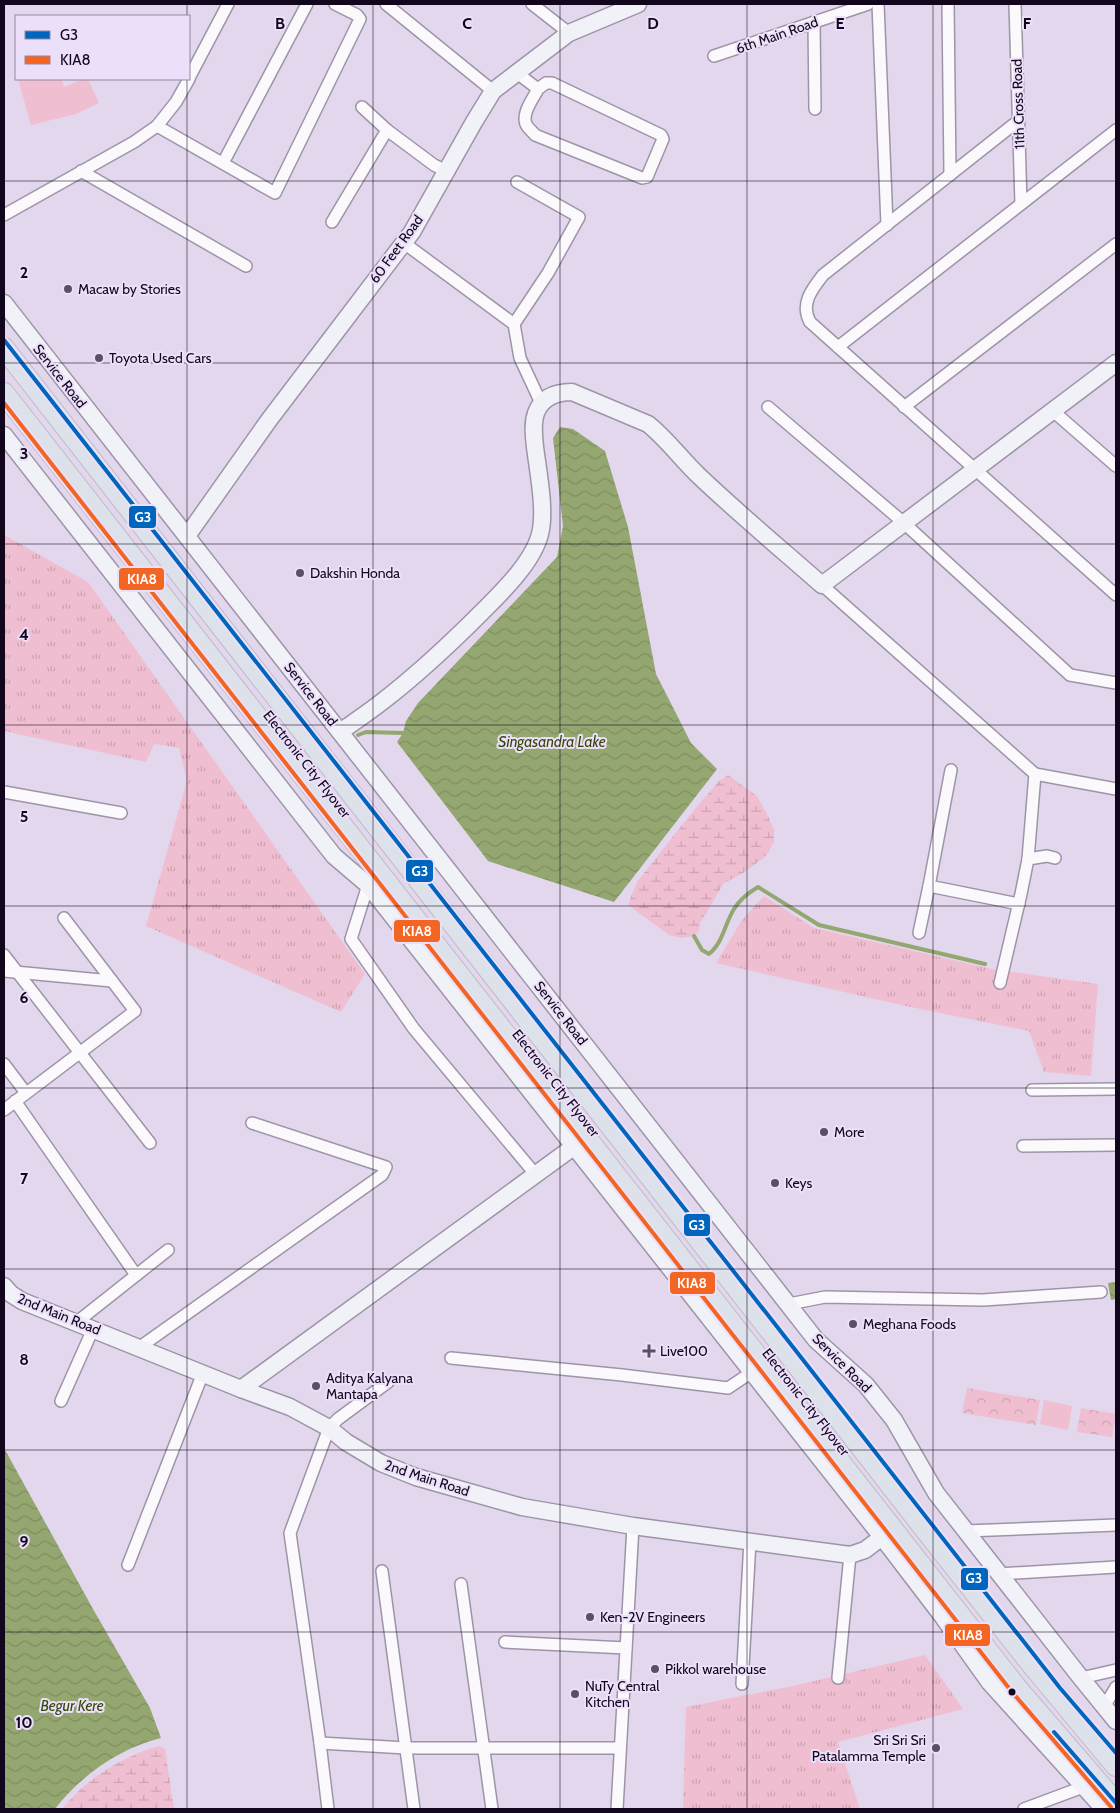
<svg xmlns="http://www.w3.org/2000/svg" width="1120" height="1813" viewBox="0 0 1120 1813" font-family="Cabin,sans-serif">
  <style>
    .grass { fill: url(#grass-tufts) }
    .wetland { fill: url(#wetland-marsh) }
    .park { fill: url(#park-crowns) }
    .pitch { fill: #f0bed1 }
    .water { fill: url(#water-waves) }
    .lines { fill: none; stroke-linecap: round; stroke-linejoin: round }
    .stream { stroke: #95a770; stroke-width: 4 }
    .street-casing { stroke: #9e94a8; stroke-width: 14 }
    .secondary-casing { stroke: #9e94a8; stroke-width: 19 }
    .highway-casing { stroke: #c0bac7; stroke-width: 22 }
    .street { stroke: #fbf9fc; stroke-width: 11 }
    .secondary { stroke: #f1f2f7; stroke-width: 16 }
    .highway { stroke: #dce1ea; stroke-width: 20 }
    .bus-1-casing { stroke: #ebdff9; stroke-width: 8 }
    .bus-2-casing { stroke: #ebdff9; stroke-width: 8 }
    .bus-1 { stroke: #0065bd; stroke-width: 4 }
    .bus-2 { stroke: #f26522; stroke-width: 4 }
    .grid { fill: none; stroke: #11061c; stroke-width: 1; stroke-opacity: 0.55 }
    .poi-dot { fill: #5a4f65; stroke: #ebdff9; stroke-width: 2 }
    .bus-dot { fill: #11061c; stroke: #ebdff9; stroke-width: 2 }
    .labels { text-anchor: middle; dominant-baseline: central; stroke-width: 4; stroke-linejoin: round; paint-order: stroke }
    .street-label { font-size: 14px; fill: #11061c; stroke: #ebdff9 }
    .poi-label { font-size: 14px; fill: #11061c; stroke: #ebdff9; text-anchor: start }
    .water-label { font-size: 15px; font-style: italic; fill: #334603; stroke: #ebdff9 }
    .grid-label { font-size: 16px; text-anchor: middle; font-weight: bold; fill: #11061c; stroke: #ebdff9; stroke-width: 4; stroke-linejoin: round; paint-order: stroke }
    .line-badge { stroke: #ebdff9; stroke-width: 2 }
    .badge-label { font-size: 14px; text-anchor: middle; font-weight: bold; fill: #fff }
  </style>
  <defs>
    <pattern id="grass-tufts" width="24" height="20" patternUnits="userSpaceOnUse" patternTransform="scale(1.25)"><rect width="24" height="20" fill="#f0bed1"/><path d="M3 7l-1-3M5 7V3M7 7l1-3M15 17l-1-3M17 17v-4M19 17l1-3" fill="none" stroke="#cda2b3"/></pattern>
    <pattern id="wetland-marsh" width="20" height="14" patternUnits="userSpaceOnUse" patternTransform="scale(1.25)"><rect width="20" height="14" fill="#f0bed1"/><path d="M1 5h8M5 5V1M11 12h8M15 12V8" fill="none" stroke="#cda2b3"/></pattern>
    <pattern id="park-crowns" width="20" height="18" patternUnits="userSpaceOnUse" patternTransform="scale(1.25)"><rect width="20" height="18" fill="#f0bed1"/><path d="M2 6a3 3 0 1 1 6 0M12 15a3 3 0 1 1 6 0" fill="none" stroke="#cda2b3"/></pattern>
    <pattern id="water-waves" width="16" height="10" patternUnits="userSpaceOnUse" patternTransform="scale(1.25)"><rect width="16" height="10" fill="#95a770"/><path d="M0 5q4-4 8 0t8 0" fill="none" stroke="#7f8e60"/></pattern>
  </defs>
  <rect width="100%" height="100%" fill="#e2d7ed"/>
  <g class="grass">
    <polygon points="4,535 88,582 365,974 341,1012 146,926 187,781 179,748 154,744 146,762 4,731"/>
    <polygon points="764,896 814,928 992,969 1098,984 1091,1076 1044,1072 1029,1031 906,1006 716,963 742,920"/>
    <polygon points="925,1655 963,1709 838,1742 860,1809 683,1809 686,1707 793,1686"/>
  </g>
  <g class="wetland">
    <polygon points="728,775 757,796 766,812 774,830 774,842 765,857 740,875 724,883 700,923 699,931 694,936 682,938 669,935 628,905 637,882 694,810 719,781"/>
    <path d="M159 1746 165 1749 174 1809H62C86 1779 123 1756 159 1746Z"/>
  </g>
  <g class="park">
    <polygon points="967,1388 1040,1400 1036,1425 962,1413"/>
    <polygon points="1081,1408 1116,1414 1112,1437 1077,1432"/>
  </g>
  <g class="pitch">
    <polygon points="18,79 61,79 64,87 83,79 88,79 99,103 76,114 31,125"/>
    <polygon points="1044,1400 1072,1406 1068,1430 1040,1424"/>
  </g>
  <g class="water">
    <polygon points="560,427 573,429 605,451 628,527 656,674 691,743 717,769 614,902 488,861 397,742 403,733 406,721 418,703 557,557 563,526 553,438"/>
    <polygon points="1116,1282 1116,1299 1111,1300 1108,1283"/>
    <path d="M4 1448 93 1609 150 1708 161 1738C120 1748 80 1776 55 1809H4Z"/>
  </g>
  <g class="lines">
    <g class="stream">
      <polyline points="358,735 366,732 403,733"/>
      <path d="M694 936 702 950 709 954C723 943 725 923 734 909 740 899 748 893 758 887L819 925 985 964"/>
    </g>
    <g class="street-casing">
      <g id="street">
        <polyline points="386,4 493,91"/>
        <polyline points="532,4 569,33"/>
        <polyline points="878,4 887,225"/>
        <polyline points="948,4 950,175"/>
        <polyline points="1015,4 1021,204"/>
        <polyline points="814,22 815,109"/>
        <polyline points="714,56 868,4"/>
        <path d="M517 73 538 89C533 99 520 115 527 126 529 129 533 132 535 135L642 178 647 177 663 139 661 135 552 83H546L538 89"/>
        <polyline points="189,78 228,4"/>
        <polyline points="362,107 387,130"/>
        <path d="M1018 121 823 275C812 289 800 304 810 322L1116 595"/>
        <polyline points="157,126 275,193 360,19 357,15 335,4"/>
        <polyline points="223,163 307,4"/>
        <polyline points="81,171 246,266"/>
        <polyline points="4,215 134,142 157,126 176,102 189,79"/>
        <polyline points="332,222 387,130 434,165 446,171"/>
        <polyline points="404,243 514,324 520,358 541,403"/>
        <polyline points="514,324 548,273 579,217 517,182"/>
        <polyline points="838,347 1116,130"/>
        <polyline points="768,407 904,523 1070,675 1116,683"/>
        <polyline points="904,407 1116,244"/>
        <polyline points="1053,411 1116,466"/>
        <polyline points="822,585 1035,774 1116,789"/>
        <polyline points="951,770 929,886 1019,904"/>
        <polyline points="4,792 121,813"/>
        <polyline points="1028,859 1047,856 1055,858"/>
        <polyline points="368,885 351,939 414,1029 536,1175"/>
        <polyline points="919,933 929,886"/>
        <polyline points="4,955 150,1143"/>
        <polyline points="4,971 112,981"/>
        <polyline points="1000,983 1021,894 1028,859 1035,774"/>
        <polyline points="4,1064 26,1093"/>
        <polyline points="1032,1090 1116,1089"/>
        <polyline points="15,1101 136,1275"/>
        <polyline points="4,1110 135,1011 64,918"/>
        <polyline points="1023,1146 1116,1145"/>
        <polyline points="789,1304 825,1297 983,1300 1101,1292"/>
        <polyline points="77,1322 168,1250"/>
        <polyline points="140,1347 382,1175 386,1167 252,1123"/>
        <polyline points="451,1358 622,1375 728,1388 752,1372"/>
        <polyline points="61,1401 93,1329"/>
        <polyline points="966,1531 1116,1525"/>
        <polyline points="128,1565 203,1373"/>
        <polyline points="382,1571 414,1809"/>
        <polyline points="999,1574 1116,1567"/>
        <polyline points="461,1584 492,1809"/>
        <polyline points="505,1642 626,1648"/>
        <polyline points="838,1678 850,1555"/>
        <polyline points="1081,1678 1116,1670"/>
        <polyline points="742,1684 750,1541"/>
        <polyline points="1104,1707 1116,1687"/>
        <polyline points="320,1743 406,1748 620,1748"/>
        <polyline points="328,1809 320,1743 290,1533 329,1428 338,1419 388,1382"/>
        <polyline points="617,1809 633,1526"/>
        <polyline points="1024,1809 1083,1787"/>
      </g>
    </g>
    <g class="secondary-casing">
      <g id="secondary">
        <polyline points="4,303 816,1340 866,1385 894,1420 936,1493 1081,1678 1116,1721"/>
        <polyline points="4,435 334,856 368,885 882,1537 943,1617 990,1683 1104,1809"/>
        <polyline points="187,536 269,420 412,232 474,122 493,91 569,33 638,4"/>
        <path d="M340 732C354 722 369 712 383 701 418 674 451 643 482 612 502 592 533 562 540 534 546 511 538 471 535 447 534 436 532 424 536 413 542 397 556 392 572 392L648 424C667 439 681 459 699 476 739 514 781 549 822 585L1116 363"/>
        <polyline points="4,1286 11,1294 22,1301 241,1389 290,1407 329,1428 346,1442 381,1463 416,1477 522,1507 633,1526 850,1555 865,1550 882,1537"/>
        <polyline points="241,1389 583,1140"/>
      </g>
    </g>
    <g class="highway-casing">
      <g id="highway">
        <polyline points="4,348 934,1541 1032,1665 1116,1766"/>
        <polyline points="4,393 1017,1688 1116,1803"/>
      </g>
    </g>
    <use href="#street" class="street"/>
    <use href="#secondary" class="secondary"/>
    <use href="#highway" class="highway"/>
    <g class="bus-1-casing">
      <g id="bus-1">
        <polyline points="4,340 1060,1688 1116,1753"/>
        <polyline points="1054,1732 1116,1803"/>
      </g>
    </g>
    <g class="bus-2-casing">
      <polyline id="bus-2" points="4,403 1012,1692 1111,1807"/>
    </g>
    <use href="#bus-1" class="bus-1"/>
    <use href="#bus-2" class="bus-2"/>
  </g>
  <path class="grid" d="M187 4V16M373 4V1809M560 4V1809M747 4V1809M933 4V1809M187 79V1809M4 181H1116M4 363H1116M4 544H1116M4 725H1116M4 906H1116M4 1088H1116M4 1269H1116M4 1450H1116M4 1632H1116"/>
  <g class="poi-dot">
    <circle cx="68" cy="289" r="5"/>
    <circle cx="99" cy="358" r="5"/>
    <circle cx="300" cy="573" r="5"/>
    <circle cx="824" cy="1132" r="5"/>
    <circle cx="775" cy="1183" r="5"/>
    <circle cx="853" cy="1324" r="5"/>
    <path d="M646.5 1343.5h5v5h5v5h-5v5h-5v-5h-5v-5h5z"/>
    <circle cx="316" cy="1386" r="5"/>
    <circle cx="590" cy="1617" r="5"/>
    <circle cx="655" cy="1669" r="5"/>
    <circle cx="575" cy="1694" r="5"/>
    <circle cx="936" cy="1748" r="5"/>
  </g>
  <circle class="bus-dot" cx="1012" cy="1692" r="4.5"/>
  <g class="labels">
    <g class="street-label">
      <text transform="translate(777 35) rotate(-19)">6th Main Road</text>
      <text transform="translate(1018 104) rotate(-92)">11th Cross Road</text>
      <text transform="translate(396 249) rotate(-54)">60 Feet Road</text>
      <text transform="translate(60 376) rotate(52)">Service Road</text>
      <text transform="translate(311 694) rotate(52)">Service Road</text>
      <text transform="translate(307 764) rotate(52)">Electronic City Flyover</text>
      <text transform="translate(561 1013) rotate(52)">Service Road</text>
      <text transform="translate(556 1083) rotate(52)">Electronic City Flyover</text>
      <text transform="translate(59 1314) rotate(22)">2nd Main Road</text>
      <text transform="translate(842 1363) rotate(45)">Service Road</text>
      <text transform="translate(806 1402) rotate(52)">Electronic City Flyover</text>
      <text transform="translate(427 1478) rotate(18)">2nd Main Road</text>
    </g>
    <g class="poi-label">
      <text x="78" y="289">Macaw by Stories</text>
      <text x="109" y="358">Toyota Used Cars</text>
      <text x="310" y="573">Dakshin Honda</text>
      <text x="834" y="1132">More</text>
      <text x="785" y="1183">Keys</text>
      <text x="863" y="1324">Meghana Foods</text>
      <text x="660" y="1351">Live100</text>
      <text x="326" y="1378">Aditya Kalyana<tspan x="326" dy="16">Mantapa</tspan></text>
      <text x="600" y="1617">Ken-2V Engineers</text>
      <text x="665" y="1669">Pikkol warehouse</text>
      <text x="585" y="1686">NuTy Central<tspan x="585" dy="16">Kitchen</tspan></text>
      <text x="926" y="1740" text-anchor="end">Sri Sri Sri<tspan x="926" dy="16">Patalamma Temple</tspan></text>
    </g>
    <g class="water-label">
      <text x="552" y="742">Singasandra Lake</text>
      <text x="72" y="1706">Begur Kere</text>
    </g>
  </g>
  <g class="grid-label">
    <text x="280" y="29">B</text>
    <text x="467" y="29">C</text>
    <text x="653" y="29">D</text>
    <text x="840" y="29">E</text>
    <text x="1027" y="29">F</text>
    <text x="24" y="278">2</text>
    <text x="24" y="459">3</text>
    <text x="24" y="640">4</text>
    <text x="24" y="822">5</text>
    <text x="24" y="1003">6</text>
    <text x="24" y="1184">7</text>
    <text x="24" y="1365">8</text>
    <text x="24" y="1547">9</text>
    <text x="24" y="1728">10</text>
  </g>
  <g class="line-badge">
    <rect x="128" y="505" width="29" height="24" rx="5" fill="#0065bd"/>
    <rect x="118" y="567" width="47" height="24" rx="5" fill="#f26522"/>
    <rect x="405" y="859" width="29" height="24" rx="5" fill="#0065bd"/>
    <rect x="393" y="919" width="48" height="24" rx="5" fill="#f26522"/>
    <rect x="683" y="1213" width="28" height="24" rx="5" fill="#0065bd"/>
    <rect x="669" y="1271" width="47" height="24" rx="5" fill="#f26522"/>
    <rect x="960" y="1567" width="29" height="24" rx="5" fill="#0065bd"/>
    <rect x="944" y="1623" width="47" height="24" rx="5" fill="#f26522"/>
  </g>
  <g class="badge-label">
    <text x="143" y="522">G3</text>
    <text x="142" y="584">KIA8</text>
    <text x="420" y="876">G3</text>
    <text x="417" y="936">KIA8</text>
    <text x="697" y="1230">G3</text>
    <text x="692" y="1288">KIA8</text>
    <text x="974" y="1583">G3</text>
    <text x="968" y="1640">KIA8</text>
  </g>
  <rect width="1120" height="1813" fill="none" stroke="#11061c" stroke-width="10"/>
  <rect x="15" y="15" width="175" height="65" fill="#ebdff9" stroke="#9488a1"/>
  <rect x="25" y="31" width="25" height="8" fill="#0065bd" stroke="#9488a1"/>
  <text x="60" y="40" font-size="15" fill="#11061c">G3</text>
  <rect x="25" y="56" width="25" height="8" fill="#f26522" stroke="#9488a1"/>
  <text x="60" y="65" font-size="15" fill="#11061c">KIA8</text>
</svg>
